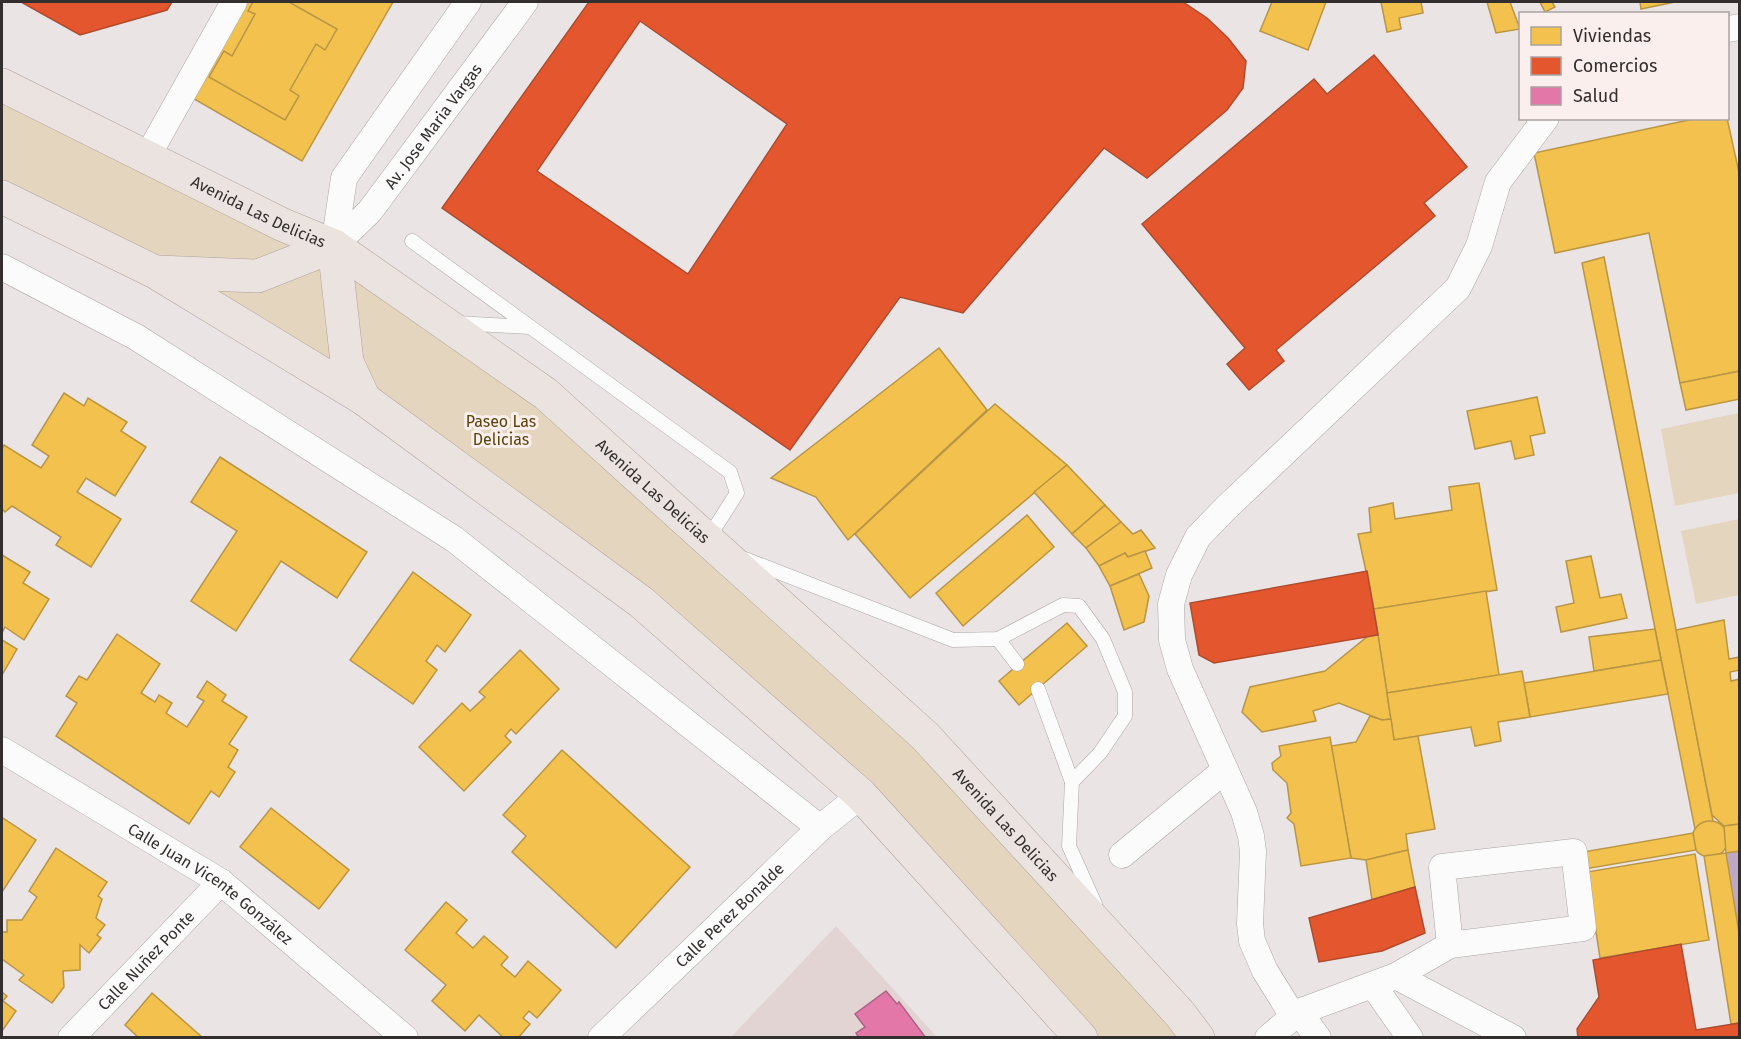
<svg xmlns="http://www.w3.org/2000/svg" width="1741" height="1039" viewBox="0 0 1741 1039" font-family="'Fira Sans',sans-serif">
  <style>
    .built { fill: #e3d4d4 }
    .green { fill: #e4d6be }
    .water { fill: #bea8c3 }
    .homes { fill: #f2c14e; stroke: #b99544; stroke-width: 1.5 }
    .shops { fill: #e4572e; stroke: #af4b2e; stroke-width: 1.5; fill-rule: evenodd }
    .health { fill: #e377a8; stroke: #ae6183; stroke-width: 1.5 }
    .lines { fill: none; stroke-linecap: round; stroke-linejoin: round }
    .service-casing { stroke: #aba6a6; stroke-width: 15 }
    .minor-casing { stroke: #aba6a6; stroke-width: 27 }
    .primary-casing { stroke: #b0a19a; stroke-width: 34 }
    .service { stroke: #fcfbfb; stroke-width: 14 }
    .minor { stroke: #fcfbfb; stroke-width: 26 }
    .primary { stroke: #eae3df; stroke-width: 33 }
    .labels { text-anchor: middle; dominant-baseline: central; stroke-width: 6; stroke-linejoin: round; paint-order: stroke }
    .street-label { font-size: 16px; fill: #332f2e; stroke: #fbefee }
    .park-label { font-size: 16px; fill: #59430a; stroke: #fbefee }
  </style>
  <rect width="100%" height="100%" fill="#ebe4e4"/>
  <polygon class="built" points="836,926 937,1037 730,1038"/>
  <g class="green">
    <polygon points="2,85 224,196 546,394 925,736 1198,1037 1081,1037 861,795 364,399 2,198"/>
    <polygon points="1739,413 1739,493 1675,506 1661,429"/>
    <polygon points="1739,519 1739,595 1696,604 1681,531"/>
  </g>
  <polygon class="water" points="1739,851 1739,939 1726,853"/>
  <g class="homes">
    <polygon points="243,2 393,2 302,161 189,96"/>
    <polygon points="253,2 289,2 337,29 325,50 316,44 290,90 299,96 285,120 209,77 224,51 232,56 255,14 248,11"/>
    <polygon points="1272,2 1326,2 1308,50 1260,31"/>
    <polygon points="1381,2 1421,2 1423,13 1399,18 1401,29 1387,32"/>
    <polygon points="1487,2 1513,2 1510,2 1520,29 1496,33"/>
    <polygon points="1540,2 1552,2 1555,7 1545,12"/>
    <polygon points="1640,2 1675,2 1641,9"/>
    <polygon points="1698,118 1727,118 1740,177 1740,371 1680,383 1649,233 1555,253 1534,153"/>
    <polygon points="1604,257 1714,826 1695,829 1582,263"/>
    <polygon points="939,348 987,410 848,540 816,497 771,478"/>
    <polygon points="1740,371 1740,399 1686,410 1680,383"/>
    <polygon points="64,393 84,406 88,398 127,422 121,431 146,447 115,496 86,478 77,492 121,519 91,567 56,545 61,537 12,506 5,512 2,509 2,449 4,445 41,468 49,456 32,445"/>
    <polygon points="1537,397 1545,433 1530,436 1534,455 1515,459 1511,441 1475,449 1467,411"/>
    <polygon points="995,404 1067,465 910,598 855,534"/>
    <polygon points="220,457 367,552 337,598 281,561 236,631 191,601 237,531 191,502"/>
    <polygon points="1067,465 1105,505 1072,534 1034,492"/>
    <polygon points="1479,483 1497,590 1374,609 1358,534 1371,532 1369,508 1393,503 1395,519 1452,510 1449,487"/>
    <polygon points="1105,505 1121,522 1086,548 1072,534"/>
    <polygon points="1027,515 1054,547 963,626 936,593"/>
    <polygon points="1121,522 1133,534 1141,530 1155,548 1128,557 1125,553 1099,566 1086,548"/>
    <polygon points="1145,551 1152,568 1110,586 1099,566 1125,553 1128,557"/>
    <polygon points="2,555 30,572 23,583 49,599 24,640 5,627 2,633"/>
    <polygon points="1591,556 1600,598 1621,594 1627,618 1561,632 1556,607 1574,603 1566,561"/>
    <polygon points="413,572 471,615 445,652 437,645 426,661 437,670 413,704 350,660"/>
    <polygon points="1139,574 1149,596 1144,622 1124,630 1110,586"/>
    <polygon points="1486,591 1499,675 1387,693 1374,609"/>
    <polygon points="1724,620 1729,659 1740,657 1740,670 1730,672 1731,681 1740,679 1740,824 1724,826 1712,815 1676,630"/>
    <polygon points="1067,623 1087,646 1019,705 999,681"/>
    <polygon points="1655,629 1661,660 1594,671 1589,637"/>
    <polygon points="117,634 160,664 141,693 155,702 159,695 172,703 166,713 187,727 204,701 197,697 207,681 226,695 222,701 247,717 229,744 238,750 228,767 235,772 219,797 211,791 189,824 56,736 77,703 66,696 79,676 87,680"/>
    <polygon points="1378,635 1391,719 1382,720 1339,703 1313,711 1316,721 1262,732 1242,712 1250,687 1325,671 1368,636"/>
    <polygon points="2,640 17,649 2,675"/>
    <polygon points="520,650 559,689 516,734 511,729 505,736 511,742 464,791 419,747 462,703 470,711 485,697 479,692"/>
    <polygon points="1661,660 1668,694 1530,717 1524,683"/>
    <polygon points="1522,671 1530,717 1498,722 1501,741 1475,746 1471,727 1394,740 1387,693"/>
    <polygon points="1370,716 1382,720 1391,719 1394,740 1418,736 1435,829 1406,834 1408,850 1366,860 1351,858 1331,746 1356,742"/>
    <polygon points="1330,737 1351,858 1301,866 1294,824 1287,818 1291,813 1287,783 1273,770 1272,763 1281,756 1279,746"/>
    <polygon points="562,750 690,867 616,948 512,852 526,836 503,815"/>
    <polygon points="271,808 349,870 319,909 240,847"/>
    <polygon points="3,818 36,840 2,892 2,821"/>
    <circle cx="1710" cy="839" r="18"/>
    <polygon points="1740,824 1740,851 1726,853 1724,826"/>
    <polygon points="1693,833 1696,850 1585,869 1583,852"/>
    <polygon points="56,848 107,882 98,896 102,899 96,918 105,925 97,935 101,938 89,953 80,945 80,970 63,971 64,987 52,1003 19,980 24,975 2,959 2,932 7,932 7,920 22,920 37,897 29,891"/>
    <polygon points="1408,850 1415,887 1372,900 1366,860"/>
    <polygon points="1726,853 1740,939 1740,1023 1731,1024 1704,856"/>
    <polygon points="1695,854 1709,940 1600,958 1587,872"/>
    <polygon points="446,902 467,920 456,933 473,948 484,936 508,957 501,965 515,977 528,961 561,990 537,1018 529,1011 523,1018 530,1024 518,1038 504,1038 479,1015 465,1031 432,1001 446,985 405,950"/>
    <polygon points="2,992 7,996 3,1001 16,1011 2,1031"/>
    <polygon points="152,993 203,1038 139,1038 125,1025"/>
  </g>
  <g class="shops">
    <polygon points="21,2 172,2 167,10 80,35"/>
    <path d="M589 2H1183L1207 18 1228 38 1246 61 1243 88 1227 110 1147 178 1104 148 963 313 900 297 790 450 442 208ZM640 21 787 124 688 274 537 171Z"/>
    <polygon points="1374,55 1467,167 1424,203 1435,216 1276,350 1284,361 1249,390 1227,364 1245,348 1142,224 1314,79 1327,94"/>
    <polygon points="1367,571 1378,635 1214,663 1199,655 1190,603"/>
    <polygon points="1415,887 1425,933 1382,951 1319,962 1309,918"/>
    <polygon points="1681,944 1696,1030 1740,1023 1740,1038 1578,1038 1577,1029 1599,997 1593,960"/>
  </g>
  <polygon class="health" points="886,991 897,1004 899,1002 926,1038 859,1038 856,1033 865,1027 855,1014"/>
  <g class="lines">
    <g class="service-casing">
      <g id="service">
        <polyline points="412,241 730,472 737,493 707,540"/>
        <polyline points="457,323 530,327"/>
        <polyline points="745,559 953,640 998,639 1063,605 1079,606 1103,639 1125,692 1125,716 1100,753 1072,782 1069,846 1095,904"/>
        <polyline points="998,639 1017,664"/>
        <polyline points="1038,689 1072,782"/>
      </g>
    </g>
    <g class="minor-casing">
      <g id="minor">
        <polyline points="1728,29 1740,27"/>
        <polyline points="147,157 234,2"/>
        <path id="s1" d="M334 246 370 211 525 2"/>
        <polyline points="334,246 344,178 468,2"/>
        <polyline points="2,267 136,337 454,539 820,828"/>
        <path id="s2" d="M2 750 221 882 405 1038"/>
        <polyline points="1122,855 1225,770"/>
        <polyline points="1396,976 1513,1038"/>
        <polyline points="1373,985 1410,1038"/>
        <polyline points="1299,1012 1318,1038"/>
        <polyline points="1293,1016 1265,971 1252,941 1250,924 1253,851 1251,836 1244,812 1180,669 1172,640 1171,604 1179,575 1198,537 1225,509 1458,288 1479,246 1498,182 1546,118"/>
        <path id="s3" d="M71 1038 221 882"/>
        <path id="s4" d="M601 1038 820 828 861 795"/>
        <polyline points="1268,1038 1299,1012 1396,976 1450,945 1583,928 1574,852 1442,867 1450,945"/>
      </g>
    </g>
    <g class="primary-casing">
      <g id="primary">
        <path id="s5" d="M2 85 281 224 334 246 546 394 925 736 1180 1014 1198 1038"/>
        <polyline points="2,197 155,272 364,399 641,602 861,795 1081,1038"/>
        <polyline points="158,272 258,276 334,246 347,362 364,399"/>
      </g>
    </g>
    <use href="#service" class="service"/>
    <use href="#minor" class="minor"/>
    <use href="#primary" class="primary"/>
  </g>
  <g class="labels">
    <g class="street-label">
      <text stroke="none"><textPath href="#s1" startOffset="156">Av. Jose Maria Vargas</textPath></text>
      <text stroke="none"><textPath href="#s5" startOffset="286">Avenida Las Delicias</textPath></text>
      <text stroke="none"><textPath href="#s5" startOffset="772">Avenida Las Delicias</textPath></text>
      <text stroke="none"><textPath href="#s5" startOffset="1258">Avenida Las Delicias</textPath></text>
      <text stroke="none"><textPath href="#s2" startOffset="248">Calle Juan Vicente González</textPath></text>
      <text stroke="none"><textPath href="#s4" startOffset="178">Calle Perez Bonalde</textPath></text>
      <text stroke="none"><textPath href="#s3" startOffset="108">Calle Nuñez Ponte</textPath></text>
    </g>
    <g class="park-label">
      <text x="501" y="421">Paseo Las<tspan x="501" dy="18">Delicias</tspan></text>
    </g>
  </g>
  <rect width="1741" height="1039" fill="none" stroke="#332f2e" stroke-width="6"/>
  <rect x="1519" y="12" width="210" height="108" fill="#fbefee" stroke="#aba2a1" stroke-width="1.5"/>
  <rect x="1531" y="27" width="30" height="18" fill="#f2c14e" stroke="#aba2a1" stroke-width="1.5"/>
  <text x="1573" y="42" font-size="18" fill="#332f2e">Viviendas</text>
  <rect x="1531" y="57" width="30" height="18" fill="#e4572e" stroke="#aba2a1" stroke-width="1.5"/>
  <text x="1573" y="72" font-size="18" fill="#332f2e">Comercios</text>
  <rect x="1531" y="87" width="30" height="18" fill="#e377a8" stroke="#aba2a1" stroke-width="1.5"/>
  <text x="1573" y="102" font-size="18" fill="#332f2e">Salud</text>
</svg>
